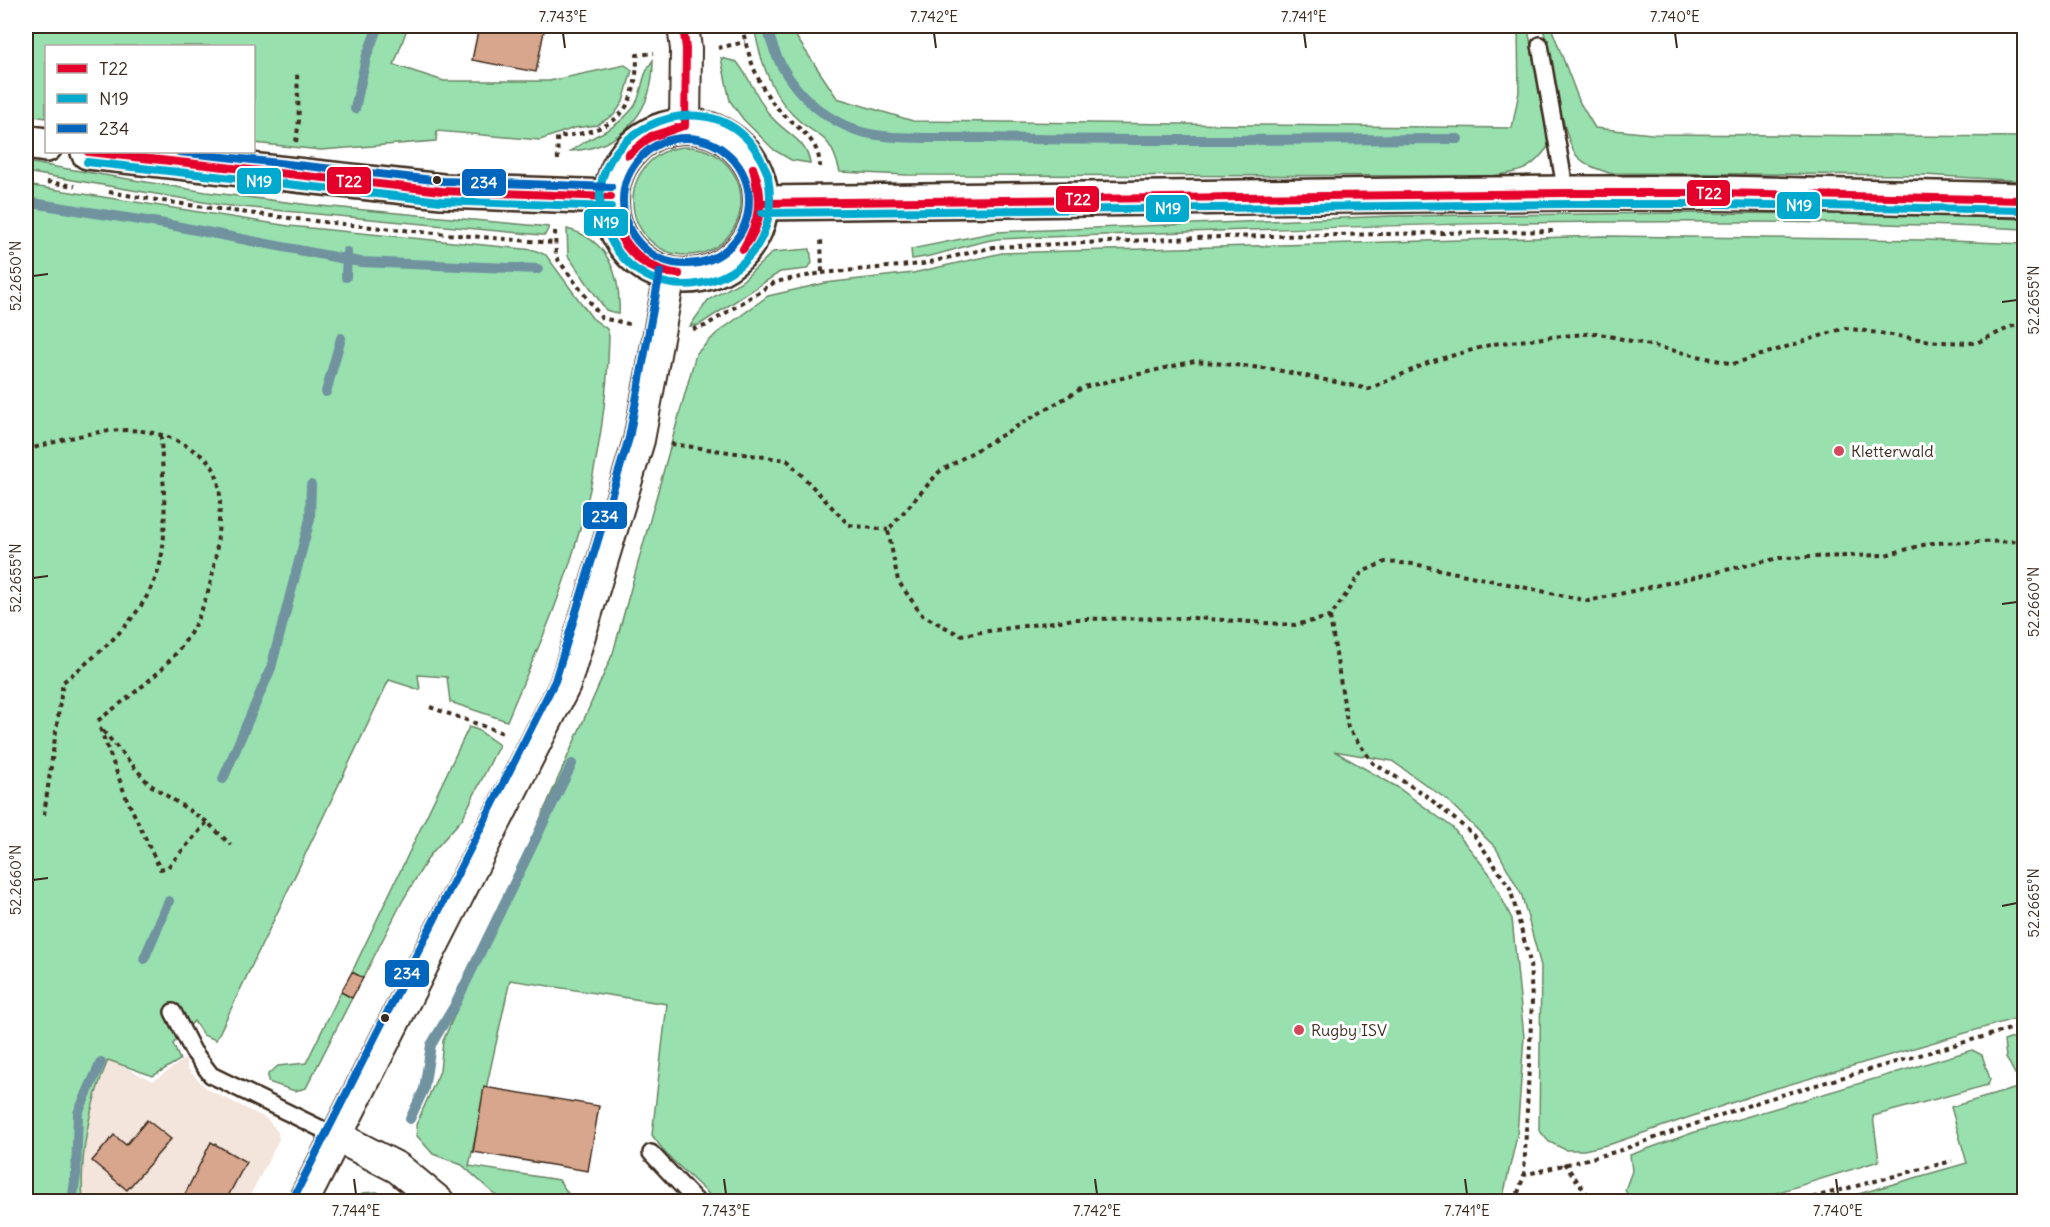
<svg xmlns="http://www.w3.org/2000/svg" width="2050" height="1227" viewBox="0 0 2050 1227" font-family="Delius,sans-serif">
  <style>
    .built { fill: #f3e4dc }
    .green { fill: #98e0ae; stroke: #6a8566; stroke-width: 1.5 }
    .lines { fill: none; stroke-linecap: round; stroke-linejoin: round }
    .stream { stroke: #70939f; stroke-width: 10 }
    .building { fill: #d8a68c; stroke: #3b2a1e; stroke-width: 1.5 }
    .service-casing { stroke: #3b2a1e; stroke-width: 20 }
    .minor-casing { stroke: #3b2a1e; stroke-width: 34 }
    .secondary-casing { stroke: #3b2a1e; stroke-width: 38 }
    .path { stroke: #3b2a1e; stroke-width: 4; stroke-dasharray: 4.5 4.5; stroke-linecap: butt }
    .service { stroke: #fff; stroke-width: 15 }
    .minor { stroke: #fff; stroke-width: 30 }
    .secondary { stroke: #fff; stroke-width: 33 }
    .bus-1-casing { stroke: #fff; stroke-width: 12 }
    .bus-2-casing { stroke: #fff; stroke-width: 12 }
    .bus-3-casing { stroke: #fff; stroke-width: 12 }
    .bus-1 { stroke: #e4002b; stroke-width: 8 }
    .bus-2 { stroke: #00a9ce; stroke-width: 8 }
    .bus-3 { stroke: #0065bd; stroke-width: 8 }
    .ticks { fill: none; stroke: #3b2a1e; stroke-width: 2 }
    .bus-dot { fill: #3b2a1e; stroke: #fff; stroke-width: 2 }
    .poi-dot { fill: #d1495b; stroke: #fff; stroke-width: 2 }
    .labels { text-anchor: middle; dominant-baseline: central; stroke-width: 6; stroke-linejoin: round; paint-order: stroke }
    .poi-label { font-size: 16px; fill: #3b2a1e; stroke: #fff; text-anchor: start }
    .line-badge { stroke: #fff; stroke-width: 2 }
    .badge-label { font-size: 16px; text-anchor: middle; font-weight: bold; fill: #fff }
    .neatline { fill: none; stroke: #3b2a1e; stroke-width: 2 }
    .ticks-label { font-size: 15px; text-anchor: middle; fill: #3b2a1e }
  </style>
  <rect width="100%" height="100%" fill="#fff"/>
  <filter id="ink" filterUnits="userSpaceOnUse"><feTurbulence type="fractalNoise" baseFrequency=".0167" numOctaves="2"/><feDisplacementMap in="SourceGraphic" scale="12" xChannelSelector="R" yChannelSelector="G"/><feConvolveMatrix kernelMatrix="1 2 1 2 8 2 1 2 1" color-interpolation-filters="sRGB"/></filter>
  <g filter="url(#ink)">
    <polygon class="built" points="103,1057 153,1081 185,1059 188,1069 207,1089 267,1119 278,1132 279,1140 247,1201 69,1202"/>
    <g class="green">
      <polygon points="26,26 408,26 394,65 444,81 549,81 625,65 632,70 623,102 614,115 597,125 574,128 540,140 437,131 436,141 321,150 254,143 254,46 46,46 46,118 26,115"/>
      <path d="M754 26H789L837 98 913 121 1512 128 1519 92 1518 31 1528 29 1545 118 1548 147C1529 172 1521 172 1491 176L907 175 840 172C829 129 818 141 792 114 770 91 759 56 754 26Z"/>
      <path d="M1551 27 1580 103 1595 128 1652 134 2024 137V181L1924 175 1609 173C1597 169 1585 165 1576 155 1564 142 1549 51 1543 28Z"/>
      <path d="M721 58 737 62C750 78 757 98 769 114 783 133 806 138 810 163L791 160 774 150 743 119 730 101Z"/>
      <path d="M653 60C654 111 622 148 571 151 594 133 613 133 633 108 644 94 639 78 653 60Z"/>
      <circle cx="687" cy="201" r="54"/>
      <polygon points="26,162 206,192 310,205 549,227 545,235 541,235 221,205 26,172"/>
      <path d="M26 185 289 226 534 250 546 255 592 318 607 329 609 336C607 424 589 512 559 595 544 638 524 679 507 721L450 702 447 677 418 675 420 690 389 680 216 1040 203 1035 194 1021 173 1044 180 1060 153 1076 108 1060C90 1102 79 1156 83 1201H26Z"/>
      <path d="M1682 213 1895 214 2024 219V229C1683 213 1340 226 998 239 968 243 941 256 912 259L911 249 996 232 1392 216Z"/>
      <path d="M567 229C608 239 621 275 619 314L606 310 568 256Z"/>
      <polygon points="1603,236 1926,240 2024,244 2024,1016 1763,1092 1611,1144 1584,1150 1566,1150 1549,1142 1539,1130 1541,966 1522,896 1496,848 1446,799 1392,761 1334,751 1397,787 1452,827 1489,873 1512,919 1524,1037 1517,1136 1502,1201 716,1201 666,1154 652,1135 667,1004 510,980 469,1166 559,1180 573,1201 502,1201 462,1165 433,1154 417,1136 416,1125 440,1071 443,1041 613,653 696,354 717,333 768,296 825,283 913,273 1002,253"/>
      <polygon points="810,249 812,263 807,269 780,272 699,325 690,326 708,300 742,281 773,252"/>
      <polygon points="469,727 478,730 499,745 462,819 430,855 403,900 363,978 352,972"/>
      <polygon points="341,992 352,998 306,1088 295,1091 268,1082 268,1074 278,1066 306,1063"/>
      <polygon points="2024,1034 2024,1071 2015,1074 2006,1057 2004,1041"/>
      <polygon points="1972,1050 1982,1055 1990,1079 1988,1085 1873,1116 1879,1161 1750,1201 1631,1201 1625,1190 1632,1171 1630,1155 1695,1132"/>
      <polygon points="2024,1086 2024,1201 1834,1201 1967,1163 1951,1107"/>
      <polygon points="377,1192 393,1201 358,1201 362,1193"/>
    </g>
    <g class="lines">
      <g class="stream">
        <path d="M767 26C777 73 808 111 853 129 883 142 953 137 989 138 1145 142 1301 139 1458 139"/>
        <polyline points="355,109 366,58 378,26"/>
        <polyline points="26,202 165,224 360,262 538,269"/>
        <polyline points="346,277 347,252"/>
        <polyline points="326,392 341,338"/>
        <polyline points="223,779 271,668 310,519 311,485"/>
        <polyline points="144,959 169,901"/>
        <polyline points="410,1119 424,1089 431,1045 456,1003 572,764"/>
        <polyline points="72,1202 76,1174 78,1113 101,1062"/>
      </g>
    </g>
    <g class="building">
      <polygon points="479,26 545,26 536,72 472,60"/>
      <polygon points="352,972 363,978 352,998 341,992"/>
      <polygon points="484,1087 599,1106 588,1171 473,1152"/>
      <polygon points="147,1120 171,1139 127,1190 92,1161 114,1135 126,1145"/>
      <polygon points="211,1142 246,1162 225,1202 181,1202"/>
    </g>
    <g class="lines">
      <g class="service-casing">
        <g id="service">
          <polyline points="1540,45 1566,193"/>
          <polyline points="173,1012 193,1051 211,1075 336,1136"/>
          <polyline points="651,1153 697,1202"/>
        </g>
      </g>
      <g class="minor-casing">
        <g id="minor">
          <polyline points="683,26 686,49 685,126"/>
          <polyline points="336,1136 398,1168 439,1202"/>
          <polyline points="303,1202 565,685 639,440 670,274"/>
        </g>
      </g>
      <g class="secondary-casing">
        <g id="secondary">
          <circle cx="686" cy="201" r="75"/>
          <polyline points="26,142 46,145"/>
          <polyline points="88,152 442,191 611,197"/>
          <polyline points="762,203 1566,193 1720,193 2024,200"/>
        </g>
      </g>
      <g class="path">
        <path d="M742 26C747 52 756 81 773 103 791 127 819 134 820 167"/>
        <polyline points="718,48 745,42"/>
        <polyline points="296,142 299,120 297,74"/>
        <path d="M558 160 557 137C613 131 637 116 637 55L654 53"/>
        <polyline points="47,182 75,186"/>
        <path d="M109 192C256 218 405 231 554 243"/>
        <polyline points="555,231 556,257 602,318 629,324"/>
        <polyline points="822,273 922,264 994,247 1219,237 1553,231"/>
        <polyline points="2024,324 2013,326 1976,343 1938,342 1845,328 1733,364 1596,333 1552,337 1493,344 1430,362 1369,389 1272,369 1195,361 1084,387 939,472 888,530 898,581 922,615 960,635 1075,619 1194,618 1295,625 1330,617 1362,572 1385,562 1414,564 1588,601 1779,558 1885,555 1931,543 2024,541"/>
        <polyline points="693,329 705,326 775,282 822,273 821,237"/>
        <polyline points="671,444 787,460 849,525 888,530"/>
        <path d="M26 450C80 435 141 414 193 450 200 454 209 460 213 468 224 487 219 514 218 535 215 574 205 615 181 647 158 677 126 699 96 722"/>
        <polyline points="1330,617 1348,728 1373,763 1424,794 1474,835 1510,888 1530,962 1532,1001 1524,1175"/>
        <polyline points="430,707 503,733"/>
        <polyline points="100,728 126,797 160,869 168,867 207,822 231,845"/>
        <polyline points="103,731 149,784 207,822"/>
        <path d="M44 815 63 682C102 651 147 615 160 564 169 524 162 477 161 436"/>
        <polyline points="1564,1163 1587,1194 1588,1202"/>
        <polyline points="1515,1202 1524,1175 1615,1152 1764,1100 2024,1025"/>
        <polyline points="1795,1202 1952,1161"/>
      </g>
      <use href="#service" class="service"/>
      <use href="#minor" class="minor"/>
      <use href="#secondary" class="secondary"/>
      <g class="bus-1-casing">
        <g id="bus-1">
          <polyline points="683,26 686,49 685,126"/>
          <polyline points="88,152 442,191 611,197"/>
          <polyline points="628,155 651,136 680,127"/>
          <polyline points="628,155 649,138 680,127"/>
          <polyline points="762,203 1566,193 1720,193 2024,200"/>
          <path d="M617 228C632 254 649 270 679 274"/>
          <path d="M617 228C625 255 652 273 679 274"/>
          <path d="M743 249C761 218 761 202 753 168"/>
          <path d="M743 249C763 226 765 196 753 168"/>
        </g>
      </g>
      <g class="bus-2-casing">
        <g id="bus-2">
          <polyline points="87,162 441,201 611,207"/>
          <path d="M768 175C762 161 756 147 744 136 691 85 588 137 601 209 621 328 790 299 768 177"/>
          <polyline points="762,213 1566,204 1720,204 2024,210"/>
        </g>
      </g>
      <g class="bus-3-casing">
        <g id="bus-3">
          <circle cx="686" cy="201" r="63"/>
          <polyline points="179,152 443,181 611,187"/>
          <polyline points="294,1197 555,681 629,438 660,272"/>
        </g>
      </g>
      <use href="#bus-1" class="bus-1"/>
      <use href="#bus-2" class="bus-2"/>
      <use href="#bus-3" class="bus-3"/>
    </g>
  </g>
  <path class="ticks" d="M563 33 565 48M934 33 936 48M1304 33 1306 48M1675 33 1677 48M33 276 48 274M2002 302 2017 300M33 578 48 576M2002 604 2017 602M33 880 48 878M2002 906 2017 903M354 1179 356 1194M724 1179 726 1194M1095 1179 1097 1194M1465 1179 1467 1194M1836 1179 1838 1194"/>
  <g class="bus-dot">
    <circle cx="437" cy="180" r="5"/>
    <circle cx="385" cy="1018" r="5"/>
  </g>
  <g class="poi-dot">
    <circle cx="1839" cy="451" r="6"/>
    <circle cx="1299" cy="1030" r="6"/>
  </g>
  <g class="labels">
    <g class="poi-label">
      <text x="1851" y="451">Kletterwald</text>
      <text x="1311" y="1030">Rugby ISV</text>
    </g>
  </g>
  <g class="line-badge">
    <rect x="326" y="166" width="46" height="29" rx="6" fill="#e4002b"/>
    <rect x="236" y="167" width="46" height="28" rx="6" fill="#00a9ce"/>
    <rect x="461" y="168" width="46" height="29" rx="6" fill="#0065bd"/>
    <rect x="1686" y="179" width="45" height="28" rx="6" fill="#e4002b"/>
    <rect x="1055" y="185" width="45" height="28" rx="6" fill="#e4002b"/>
    <rect x="1776" y="191" width="45" height="29" rx="6" fill="#00a9ce"/>
    <rect x="1145" y="194" width="45" height="29" rx="6" fill="#00a9ce"/>
    <rect x="583" y="208" width="46" height="29" rx="6" fill="#00a9ce"/>
    <rect x="582" y="501" width="46" height="29" rx="6" fill="#0065bd"/>
    <rect x="384" y="959" width="46" height="29" rx="6" fill="#0065bd"/>
  </g>
  <g class="badge-label">
    <text x="349" y="187">T22</text>
    <text x="259" y="187">N19</text>
    <text x="484" y="188">234</text>
    <text x="1709" y="199">T22</text>
    <text x="1078" y="205">T22</text>
    <text x="1799" y="211">N19</text>
    <text x="1168" y="214">N19</text>
    <text x="606" y="228">N19</text>
    <text x="605" y="522">234</text>
    <text x="407" y="979">234</text>
  </g>
  <rect width="2050" height="1227" fill="none" stroke="#fff" stroke-width="66"/>
  <rect x="45" y="45" width="210" height="108" fill="#ffffff" stroke="#b1aaa5" stroke-width="1.5"/>
  <rect x="57" y="64" width="30" height="9" fill="#e4002b" stroke="#b1aaa5" stroke-width="1.5"/>
  <text x="99" y="75" font-size="18" fill="#3b2a1e">T22</text>
  <rect x="57" y="94" width="30" height="9" fill="#00a9ce" stroke="#b1aaa5" stroke-width="1.5"/>
  <text x="99" y="105" font-size="18" fill="#3b2a1e">N19</text>
  <rect x="57" y="124" width="30" height="9" fill="#0065bd" stroke="#b1aaa5" stroke-width="1.5"/>
  <text x="99" y="135" font-size="18" fill="#3b2a1e">234</text>
  <rect x="33" y="33" width="1984" height="1161" class="neatline"/>
  <g class="ticks-label">
    <text x="563" y="22">7.743°E</text>
    <text x="934" y="22">7.742°E</text>
    <text x="1304" y="22">7.741°E</text>
    <text x="1675" y="22">7.740°E</text>
    <text transform="translate(16 276) rotate(-90)" y="5">52.2650°N</text>
    <text transform="translate(2034 300) rotate(-90)" y="5">52.2655°N</text>
    <text transform="translate(16 578) rotate(-90)" y="5">52.2655°N</text>
    <text transform="translate(2034 602) rotate(-90)" y="5">52.2660°N</text>
    <text transform="translate(16 880) rotate(-90)" y="5">52.2660°N</text>
    <text transform="translate(2034 903) rotate(-90)" y="5">52.2665°N</text>
    <text x="356" y="1216">7.744°E</text>
    <text x="726" y="1216">7.743°E</text>
    <text x="1097" y="1216">7.742°E</text>
    <text x="1467" y="1216">7.741°E</text>
    <text x="1838" y="1216">7.740°E</text>
  </g>
</svg>
